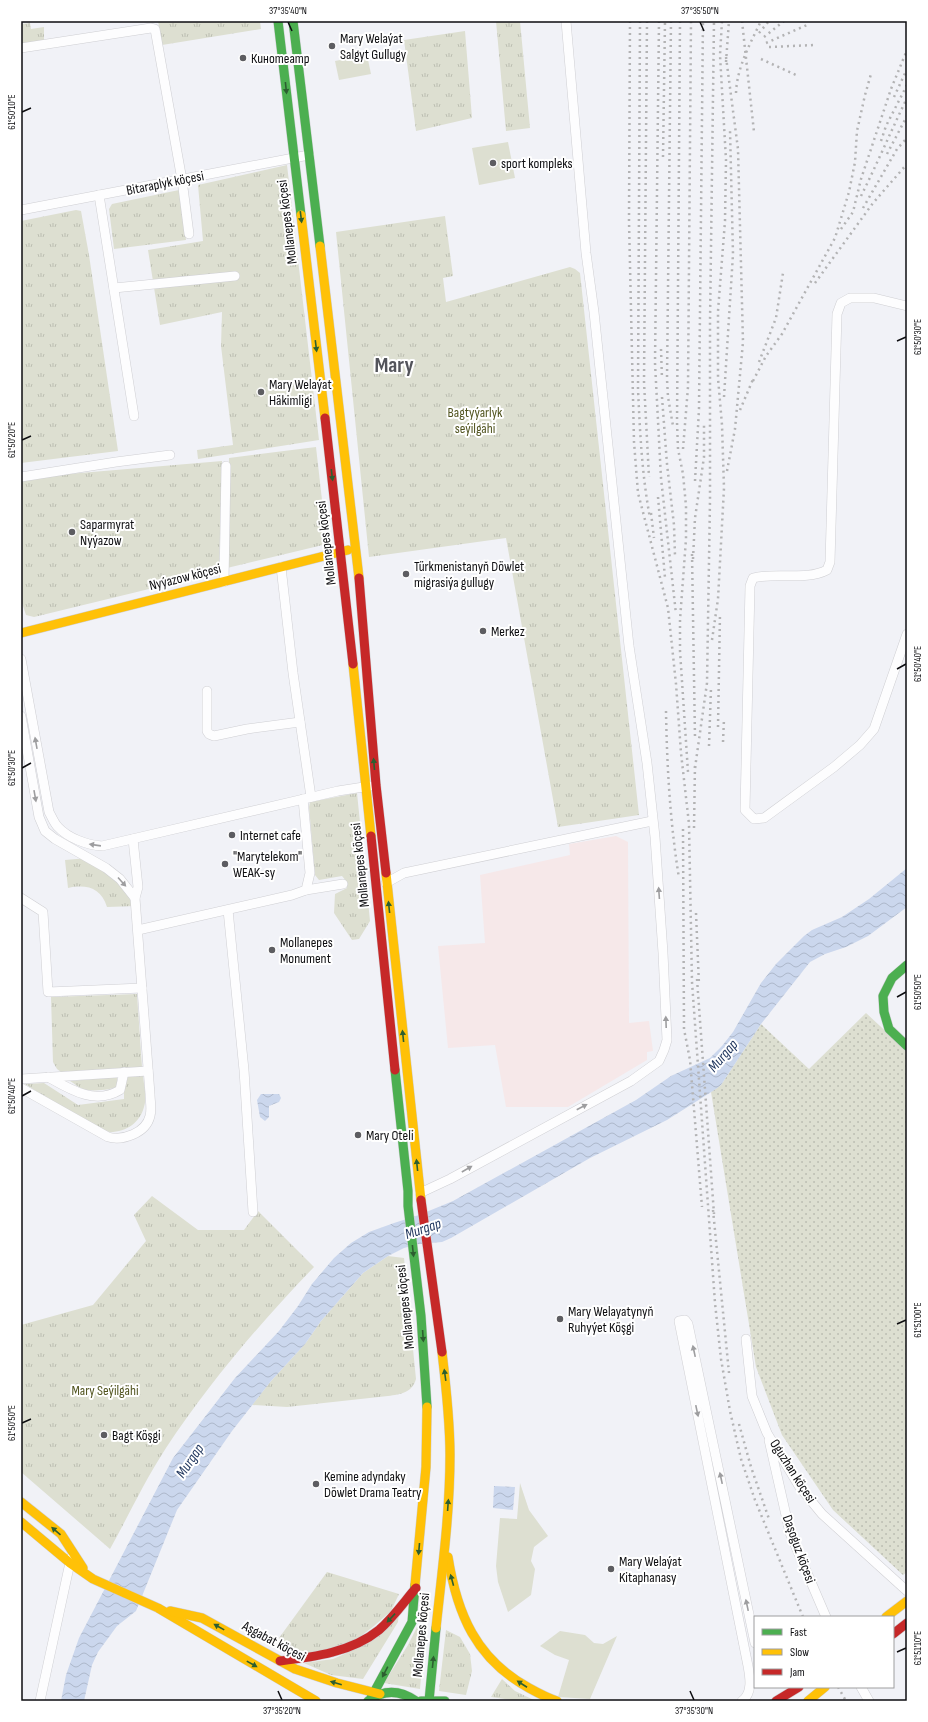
<svg xmlns="http://www.w3.org/2000/svg" width="928" height="1722" viewBox="0 0 928 1722" font-family="'Sofia Sans Condensed',sans-serif">
  <style>
    .commercial { fill: #f6e8e9 }
    .grass { fill: #dddfd1 }
    .park { fill: url(#park-tufts) }
    .garden { fill: url(#garden-dots) }
    .water { fill: url(#water-waves) }
    .lines { fill: none; stroke-linecap: round; stroke-linejoin: round }
    .street-casing { stroke: #cfcfd3; stroke-width: 10 }
    .fast-casing { stroke: #cfcfd3; stroke-width: 10 }
    .slow-casing { stroke: #cfcfd3; stroke-width: 10 }
    .jam-casing { stroke: #cfcfd3; stroke-width: 10 }
    .street { stroke: #fdfdfe; stroke-width: 9 }
    .fast { stroke: #4caf50; stroke-width: 9 }
    .slow { stroke: #ffc107; stroke-width: 9 }
    .jam { stroke: #c62828; stroke-width: 9 }
    .rail { stroke: #b3b3b4; stroke-width: 2.5; stroke-dasharray: 2 4; stroke-linecap: butt }
    .oneway { fill: #2c5e30 }
    .oneway2 { fill: #9d9d9f }
    .ticks { fill: none; stroke: #0d0d10; stroke-width: 1.5 }
    .poi-dot { fill: #5d5d61; stroke: #fff; stroke-width: 1.5 }
    .labels { text-anchor: middle; dominant-baseline: central; stroke-width: 4; stroke-linejoin: round; paint-order: stroke }
    .poi-label { font-size: 14px; fill: #0d0d10; stroke: #fff; text-anchor: start }
    .street-label { font-size: 14px; fill: #0d0d10; stroke: #fff }
    .park-label { font-size: 14px; fill: #51541f; stroke: #fff }
    .water-label { font-size: 15px; font-style: italic; fill: #21375e; stroke: #fff }
    .town-label { font-size: 22px; font-weight: bold; fill: #53545b; stroke: #fff }
    .neatline { fill: none; stroke: #0d0d10; stroke-width: 1.5 }
    .ticks-label { font-size: 10px; text-anchor: middle; fill: #0d0d10 }
  </style>
  <defs>
    <pattern id="park-tufts" width="24" height="20" patternUnits="userSpaceOnUse"><rect width="24" height="20" fill="#dddfd1"/><path d="M3 7l-1-3M5 7V3M7 7l1-3M15 17l-1-3M17 17v-4M19 17l1-3" fill="none" stroke="#bcbeb2"/></pattern>
    <pattern id="garden-dots" width="8" height="8" patternUnits="userSpaceOnUse"><rect width="8" height="8" fill="#dddfd1"/><path d="M2 2h.1M6 6h.1" fill="none" stroke="#bcbeb2" stroke-width="1.8" stroke-linecap="round"/></pattern>
    <pattern id="water-waves" width="16" height="10" patternUnits="userSpaceOnUse"><rect width="16" height="10" fill="#cbd7ed"/><path d="M0 5q4-4 8 0t8 0" fill="none" stroke="#adb7ca"/></pattern>
  </defs>
  <rect width="100%" height="100%" fill="#f1f2f7"/>
  <polygon class="commercial" points="616,836 628,842 629,1023 649,1021 653,1051 647,1052 647,1060 568,1107 506,1107 495,1045 448,1048 438,946 485,943 480,875 570,855 569,844"/>
  <g class="grass">
    <polygon points="367,55 371,74 339,80 335,61"/>
    <polygon points="508,142 515,178 479,185 472,148"/>
    <polygon points="520,1483 529,1510 548,1536 534,1547 531,1561 535,1569 531,1595 508,1612 498,1582 496,1566 500,1518 517,1519"/>
    <polygon points="560,1631 585,1635 594,1643 603,1644 617,1636 590,1699 558,1697 569,1660 555,1655 540,1646"/>
  </g>
  <g class="park">
    <polygon points="158,21 260,21 261,29 162,45"/>
    <polygon points="496,21 520,21 530,128 506,131"/>
    <polygon points="30,23 31,29 44,27 44,41 21,44 21,24"/>
    <polygon points="465,31 472,118 416,131 404,40"/>
    <polygon points="287,165 319,440 198,459 197,450 233,445 221,346 222,312 160,325 148,250 203,241 198,185"/>
    <polygon points="179,190 182,194 186,240 114,249 109,209 112,204"/>
    <polygon points="76,210 81,211 89,255 118,451 21,463 21,221"/>
    <polygon points="445,216 453,276 443,278 446,302 570,267 575,269 580,273 639,815 558,827 506,538 369,557 336,232"/>
    <polygon points="316,447 327,544 227,568 229,458"/>
    <polygon points="222,461 219,572 34,617 26,615 21,600 21,478"/>
    <polygon points="357,793 370,921 359,939 352,940 334,913 335,894 347,888 347,882 342,876 319,880 315,875 309,807 310,802"/>
    <path d="M88 858 106 868 136 906 107 907C101 888 87 884 68 888L65 860Z"/>
    <polygon points="137,994 142,1067 61,1072 57,1069 53,1062 51,997"/>
    <path d="M143 1076C144 1085 147 1098 144 1107 140 1122 127 1132 110 1132 93 1131 42 1094 25 1084L44 1083 78 1105 124 1099V1077Z"/>
    <path d="M117 1077 118 1086C113 1090 90 1092 83 1089 79 1088 74 1083 70 1081Z"/>
    <path d="M152 1196 198 1230H244L258 1211 314 1267C260 1323 209 1383 166 1448 145 1480 129 1515 110 1549L21 1472V1325L93 1305 146 1241 134 1215Z"/>
    <path d="M388 1256 404 1258 416 1379C412 1393 401 1394 388 1396L287 1407 252 1405 271 1381 305 1344 321 1321 363 1273Z"/>
    <polygon points="327,1572 399,1594 391,1611 374,1626 352,1643 320,1652 284,1654 279,1638"/>
    <polygon points="399,1613 398,1622 363,1679 331,1675 304,1663 333,1659 349,1652"/>
    <polygon points="417,1627 425,1628 420,1689 384,1683 408,1645"/>
    <polygon points="446,1630 460,1637 470,1654 472,1671 466,1695 439,1691"/>
    <polygon points="502,1679 515,1691 536,1701 519,1701 491,1697"/>
  </g>
  <polygon class="garden" points="866,1013 907,1051 907,1572 903,1575 833,1510 782,1435 756,1367 711,1092 721,1085 761,1024 809,1069"/>
  <g class="water">
    <polygon points="907,868 907,907 868,936 846,947 825,954 810,962 761,1024 721,1085 716,1089 667,1120 590,1158 451,1238 442,1242 419,1244 404,1248 388,1256 363,1273 321,1321 305,1344 271,1381 232,1431 177,1510 136,1611 117,1626 98,1652 92,1665 84,1701 61,1701 66,1675 79,1638 173,1458 235,1378 279,1331 298,1306 312,1284 334,1258 351,1243 369,1232 394,1223 419,1215 453,1201 636,1100 671,1076 710,1058 722,1046 733,1032 761,983 776,964 804,936 812,930 842,917 869,899"/>
    <polygon points="261,1094 279,1094 281,1098 279,1102 269,1106 269,1117 265,1121 260,1117 257,1100"/>
    <polygon points="494,1486 515,1487 513,1510 493,1508"/>
  </g>
  <g class="lines">
    <g class="street-casing">
      <g id="street">
        <polyline points="21,48 151,28 155,29 182,180 189,234"/>
        <polyline points="99,195 134,416"/>
        <polyline points="21,210 309,155"/>
        <polyline points="114,288 235,276"/>
        <path d="M907 306 874 298H850L841 303 837 314 830 562 827 570C806 581 777 572 753 578L750 586 745 810 754 819 764 818 834 767 860 745 874 729 907 634"/>
        <polyline points="21,477 116,462 170,455"/>
        <polyline points="281,567 293,673 311,797"/>
        <polyline points="224,582 226,466"/>
        <path d="M21 659 49 812C52 817 54 823 58 827 68 838 87 845 102 846L338 791 370 786"/>
        <polyline points="207,691 207,731 209,734 214,736 247,729 300,722"/>
        <polyline points="21,716 39,817 45,831 55,839 106,868 120,879 135,898"/>
        <polyline points="386,883 404,873 652,821"/>
        <polyline points="306,890 343,884"/>
        <polyline points="21,898 43,912 48,992 142,988"/>
        <polyline points="228,910 244,1070 253,1212"/>
        <polyline points="138,930 292,895 306,890 310,873 303,799"/>
        <path d="M48 1077C71 1090 95 1105 120 1090L124 1072"/>
        <polyline points="21,1079 148,1071"/>
        <path d="M21 1088 108 1137C123 1141 146 1133 150 1116 152 1109 150 1101 150 1094L135 898 138 887 133 839"/>
        <polyline points="420,1193 450,1179 631,1081 659,1061 664,1050 667,1040 663,953 655,837 647,763 629,646 594,312 586,253 566,21"/>
        <polyline points="746,1339 752,1396 767,1433 799,1486 822,1514 907,1591"/>
        <polyline points="769,1440 790,1533 826,1617"/>
        <polyline points="861,1687 869,1701"/>
        <polyline points="40,1701 71,1558"/>
        <path d="M742 1701C753 1693 750 1677 748 1666L679 1321 685 1320 688 1324 755 1643"/>
      </g>
    </g>
    <g class="fast-casing">
      <g id="fast">
        <polyline points="278,21 301,215"/>
        <polyline points="293,21 320,246"/>
        <polyline points="907,965 892,978 883,996 884,1012 889,1029 907,1046"/>
        <polyline points="395,1070 408,1191 408,1206 421,1316 427,1407"/>
        <polyline points="371,1698 412,1622 415,1585"/>
        <path d="M368 1701C384 1689 400 1690 416 1701"/>
        <polyline points="421,1701 445,1701"/>
        <polyline points="429,1701 436,1628"/>
      </g>
    </g>
    <g class="slow-casing">
      <g id="slow">
        <polyline points="301,215 325,418"/>
        <polyline points="320,246 359,578"/>
        <polyline points="21,633 348,550"/>
        <polyline points="353,664 371,836"/>
        <polyline points="386,873 421,1200"/>
        <polyline points="21,1502 61,1534 83,1568"/>
        <polyline points="21,1522 70,1563 93,1579 158,1608 316,1701"/>
        <path d="M448 1557C457 1614 476 1659 529 1688 538 1693 547 1698 557 1701"/>
        <polyline points="415,1585 426,1467 427,1407"/>
        <polyline points="170,1611 202,1618 295,1669 337,1683 380,1694"/>
        <polyline points="886,1617 907,1601"/>
        <path d="M436 1628C442 1571 450 1513 450 1455 450 1421 446 1386 442 1352"/>
        <polyline points="808,1701 825,1687"/>
      </g>
    </g>
    <g class="jam-casing">
      <g id="jam">
        <polyline points="325,418 353,664"/>
        <polyline points="359,578 376,785 386,873"/>
        <polyline points="371,836 395,1070"/>
        <polyline points="421,1200 442,1352"/>
        <polyline points="893,1634 907,1623"/>
        <path d="M280 1661C314 1657 352 1652 379 1630 393 1618 404 1602 416 1588"/>
        <polyline points="776,1701 799,1687"/>
      </g>
    </g>
    <use href="#street" class="street"/>
    <use href="#fast" class="fast"/>
    <use href="#slow" class="slow"/>
    <use href="#jam" class="jam"/>
    <g class="rail">
      <polyline points="630,21 629,221 634,442 638,493 668,608 676,684 681,753 689,824 692,982 715,1303 721,1359 730,1411 741,1459 755,1500 803,1617"/>
      <path d="M640 21 638 389C640 433 642 475 650 518"/>
      <polyline points="647,21 644,382 649,477"/>
      <polyline points="659,21 655,363 661,478 676,614"/>
      <polyline points="671,21 667,379 668,397 673,426"/>
      <polyline points="680,21 677,422 678,449 683,474 686,506 686,539 680,620 680,651 688,772"/>
      <polyline points="742,21 754,132"/>
      <polyline points="759,33 769,21"/>
      <polyline points="764,37 784,21"/>
      <polyline points="766,43 807,25"/>
      <polyline points="769,47 814,45"/>
      <polyline points="726,57 738,149 743,342 735,429 727,471"/>
      <polyline points="761,59 796,75"/>
      <polyline points="726,62 729,21"/>
      <path d="M736 93C737 67 750 44 761 21"/>
      <polyline points="894,97 907,69"/>
      <polyline points="881,141 886,126 907,85"/>
      <polyline points="887,154 907,116"/>
      <polyline points="663,157 665,21"/>
      <path d="M861 196C877 164 891 131 907 98"/>
      <polyline points="863,208 897,149 907,138"/>
      <polyline points="841,229 853,212 861,179 891,89 907,50"/>
      <polyline points="815,283 873,203 907,164"/>
      <polyline points="661,349 662,379"/>
      <polyline points="759,362 776,318 783,273"/>
      <polyline points="753,381 766,356 782,334 835,238 849,192 855,162 857,131 865,95 871,74"/>
      <polyline points="662,397 667,464 674,525 675,556"/>
      <polyline points="724,397 733,254 730,130"/>
      <polyline points="740,410 754,377"/>
      <polyline points="683,449 688,387 691,21"/>
      <polyline points="695,481 699,409 703,21"/>
      <polyline points="658,497 665,578"/>
      <polyline points="651,513 654,538"/>
      <polyline points="692,554 695,738"/>
      <polyline points="693,559 695,518 704,457 704,425"/>
      <polyline points="712,640 718,599 724,488 722,425 718,378 718,311 725,221 726,160 720,55 722,21"/>
      <path d="M666 711C667 767 670 822 679 878"/>
      <polyline points="718,727 720,613"/>
      <polyline points="723,742 724,719"/>
      <polyline points="709,746 711,688"/>
      <polyline points="695,768 707,683 710,499 710,322 714,21"/>
      <polyline points="694,828 695,764"/>
      <polyline points="683,829 684,1029 690,1060 702,1207"/>
      <polyline points="696,913 699,985"/>
      <polyline points="697,979 714,1214"/>
      <polyline points="713,1210 729,1373"/>
      <polyline points="739,1424 751,1467 769,1519"/>
      <polyline points="838,1687 846,1701"/>
    </g>
  </g>
  <defs><path id="oneway-solid" d="M-6-.8H1V-3.2L6.5 0L1 3.2V.8H-6Z"/></defs>
  <g class="oneway">
    <use href="#oneway-solid" transform="translate(286 88) rotate(84)"/>
    <use href="#oneway-solid" transform="translate(301 217) rotate(83)"/>
    <use href="#oneway-solid" transform="translate(316 346) rotate(83)"/>
    <use href="#oneway-solid" transform="translate(332 475) rotate(83)"/>
    <use href="#oneway-solid" transform="translate(374 764) rotate(-95)"/>
    <use href="#oneway-solid" transform="translate(389 907) rotate(-96)"/>
    <use href="#oneway-solid" transform="translate(403 1036) rotate(-96)"/>
    <use href="#oneway-solid" transform="translate(417 1165) rotate(-96)"/>
    <use href="#oneway-solid" transform="translate(413 1251) rotate(84)"/>
    <use href="#oneway-solid" transform="translate(423 1336) rotate(86)"/>
    <use href="#oneway-solid" transform="translate(445 1375) rotate(-98)"/>
    <use href="#oneway-solid" transform="translate(448 1505) rotate(-86)"/>
    <use href="#oneway-solid" transform="translate(56 1531) rotate(-139)"/>
    <use href="#oneway-solid" transform="translate(419 1549) rotate(95)"/>
    <use href="#oneway-solid" transform="translate(452 1580) rotate(-105)"/>
    <use href="#oneway-solid" transform="translate(391 1618) rotate(133)"/>
    <use href="#oneway-solid" transform="translate(219 1627) rotate(-151)"/>
    <use href="#oneway-solid" transform="translate(433 1662) rotate(-84)"/>
    <use href="#oneway-solid" transform="translate(252 1664) rotate(29)"/>
    <use href="#oneway-solid" transform="translate(385 1672) rotate(118)"/>
    <use href="#oneway-solid" transform="translate(336 1683) rotate(-164)"/>
    <use href="#oneway-solid" transform="translate(522 1684) rotate(-147)"/>
  </g>
  <g class="oneway2">
    <use href="#oneway-solid" transform="translate(36 743) rotate(-100)"/>
    <use href="#oneway-solid" transform="translate(35 796) rotate(80)"/>
    <use href="#oneway-solid" transform="translate(95 845) rotate(-172)"/>
    <use href="#oneway-solid" transform="translate(122 882) rotate(48)"/>
    <use href="#oneway-solid" transform="translate(659 893) rotate(-94)"/>
    <use href="#oneway-solid" transform="translate(666 1022) rotate(-92)"/>
    <use href="#oneway-solid" transform="translate(582 1107) rotate(-28)"/>
    <use href="#oneway-solid" transform="translate(467 1169) rotate(-30)"/>
    <use href="#oneway-solid" transform="translate(694 1351) rotate(-102)"/>
    <use href="#oneway-solid" transform="translate(697 1411) rotate(78)"/>
    <use href="#oneway-solid" transform="translate(721 1478) rotate(-102)"/>
    <use href="#oneway-solid" transform="translate(747 1605) rotate(-102)"/>
  </g>
  <path class="ticks" d="M288 22 292 31M700 22 704 31M22 112 31 108M897 341 906 337M22 440 31 436M897 669 906 664M22 768 31 763M897 997 906 992M22 1096 31 1091M897 1324 906 1320M22 1423 31 1419M897 1652 906 1648M278 1691 282 1700M690 1691 694 1700"/>
  <g class="poi-dot">
    <circle cx="332" cy="46" r="4"/>
    <circle cx="243" cy="58" r="4"/>
    <circle cx="493" cy="163" r="4"/>
    <circle cx="261" cy="392" r="4"/>
    <circle cx="72" cy="532" r="4"/>
    <circle cx="406" cy="574" r="4"/>
    <circle cx="483" cy="631" r="4"/>
    <circle cx="232" cy="835" r="4"/>
    <circle cx="225" cy="864" r="4"/>
    <circle cx="272" cy="950" r="4"/>
    <circle cx="358" cy="1135" r="4"/>
    <circle cx="560" cy="1319" r="4"/>
    <circle cx="104" cy="1435" r="4"/>
    <circle cx="316" cy="1484" r="4"/>
    <circle cx="611" cy="1569" r="4"/>
  </g>
  <g class="labels">
    <g class="poi-label">
      <text x="340" y="38">Mary Welaýat<tspan x="340" dy="16">Salgyt Gullugy</tspan></text>
      <text x="251" y="58">Кинотеатр</text>
      <text x="501" y="163">sport kompleks</text>
      <text x="269" y="384">Mary Welaýat<tspan x="269" dy="16">Häkimligi</tspan></text>
      <text x="80" y="524">Saparmyrat<tspan x="80" dy="16">Nyýazow</tspan></text>
      <text x="414" y="566">Türkmenistanyň Döwlet<tspan x="414" dy="16">migrasiýa gullugy</tspan></text>
      <text x="491" y="631">Merkez</text>
      <text x="240" y="835">Internet cafe</text>
      <text x="233" y="856">"Marytelekom"<tspan x="233" dy="16">WEAK-sy</tspan></text>
      <text x="280" y="942">Mollanepes<tspan x="280" dy="16">Monument</tspan></text>
      <text x="366" y="1135">Mary Oteli</text>
      <text x="568" y="1311">Mary Welayatynyň<tspan x="568" dy="16">Ruhyýet Köşgi</tspan></text>
      <text x="112" y="1435">Bagt Köşgi</text>
      <text x="324" y="1476">Kemine adyndaky<tspan x="324" dy="16">Döwlet Drama Teatry</tspan></text>
      <text x="619" y="1561">Mary Welaýat<tspan x="619" dy="16">Kitaphanasy</tspan></text>
    </g>
    <g class="street-label">
      <text transform="translate(165 183) rotate(-11)">Bitaraplyk köçesi</text>
      <text transform="translate(287 222) rotate(-97)">Mollanepes köçesi</text>
      <text transform="translate(326 543) rotate(-97)">Mollanepes köçesi</text>
      <text transform="translate(185 577) rotate(-14)">Nyýazow köçesi</text>
      <text transform="translate(360 865) rotate(-96)">Mollanepes köçesi</text>
      <text transform="translate(405 1307) rotate(-96)">Mollanepes köçesi</text>
      <text transform="translate(793 1471) rotate(57)">Oguzhan köçesi</text>
      <text transform="translate(799 1549) rotate(70)">Daşoguz köçesi</text>
      <text transform="translate(421 1635) rotate(-85)">Mollanepes köçesi</text>
      <text transform="translate(274 1641) rotate(28)">Aşgabat köçesi</text>
    </g>
    <g class="park-label">
      <text x="475" y="412">Bagtyýarlyk<tspan x="475" dy="16">seýilgähi</tspan></text>
      <text x="105" y="1390">Mary Seýilgähi</text>
    </g>
    <g class="water-label">
      <text transform="translate(723 1056) rotate(-49)">Murgap</text>
      <text transform="translate(423 1229) rotate(-19)">Murgap</text>
      <text transform="translate(190 1461) rotate(-56)">Murgap</text>
    </g>
    <g class="town-label">
      <text x="394" y="365">Mary</text>
    </g>
  </g>
  <rect width="928" height="1722" fill="none" stroke="#ffffff" stroke-width="44"/>
  <rect x="754" y="1616" width="140" height="72" fill="#ffffff" stroke="#9e9e9f"/>
  <rect x="762" y="1629" width="20" height="6" fill="#4caf50" stroke="#9e9e9f"/>
  <text x="790" y="1636" font-size="12" fill="#0d0d10">Fast</text>
  <rect x="762" y="1649" width="20" height="6" fill="#ffc107" stroke="#9e9e9f"/>
  <text x="790" y="1656" font-size="12" fill="#0d0d10">Slow</text>
  <rect x="762" y="1669" width="20" height="6" fill="#c62828" stroke="#9e9e9f"/>
  <text x="790" y="1676" font-size="12" fill="#0d0d10">Jam</text>
  <rect x="22" y="22" width="884" height="1678" class="neatline"/>
  <g class="ticks-label">
    <text x="288" y="14">37°35'40"N</text>
    <text x="700" y="14">37°35'50"N</text>
    <text transform="translate(11 112) rotate(-90)" y="4">61°50'10"E</text>
    <text transform="translate(917 337) rotate(-90)" y="4">61°50'30"E</text>
    <text transform="translate(11 440) rotate(-90)" y="4">61°50'20"E</text>
    <text transform="translate(917 664) rotate(-90)" y="4">61°50'40"E</text>
    <text transform="translate(11 768) rotate(-90)" y="4">61°50'30"E</text>
    <text transform="translate(917 992) rotate(-90)" y="4">61°50'50"E</text>
    <text transform="translate(11 1096) rotate(-90)" y="4">61°50'40"E</text>
    <text transform="translate(917 1320) rotate(-90)" y="4">61°51'00"E</text>
    <text transform="translate(11 1423) rotate(-90)" y="4">61°50'50"E</text>
    <text transform="translate(917 1648) rotate(-90)" y="4">61°51'10"E</text>
    <text x="282" y="1714">37°35'20"N</text>
    <text x="694" y="1714">37°35'30"N</text>
  </g>
</svg>
